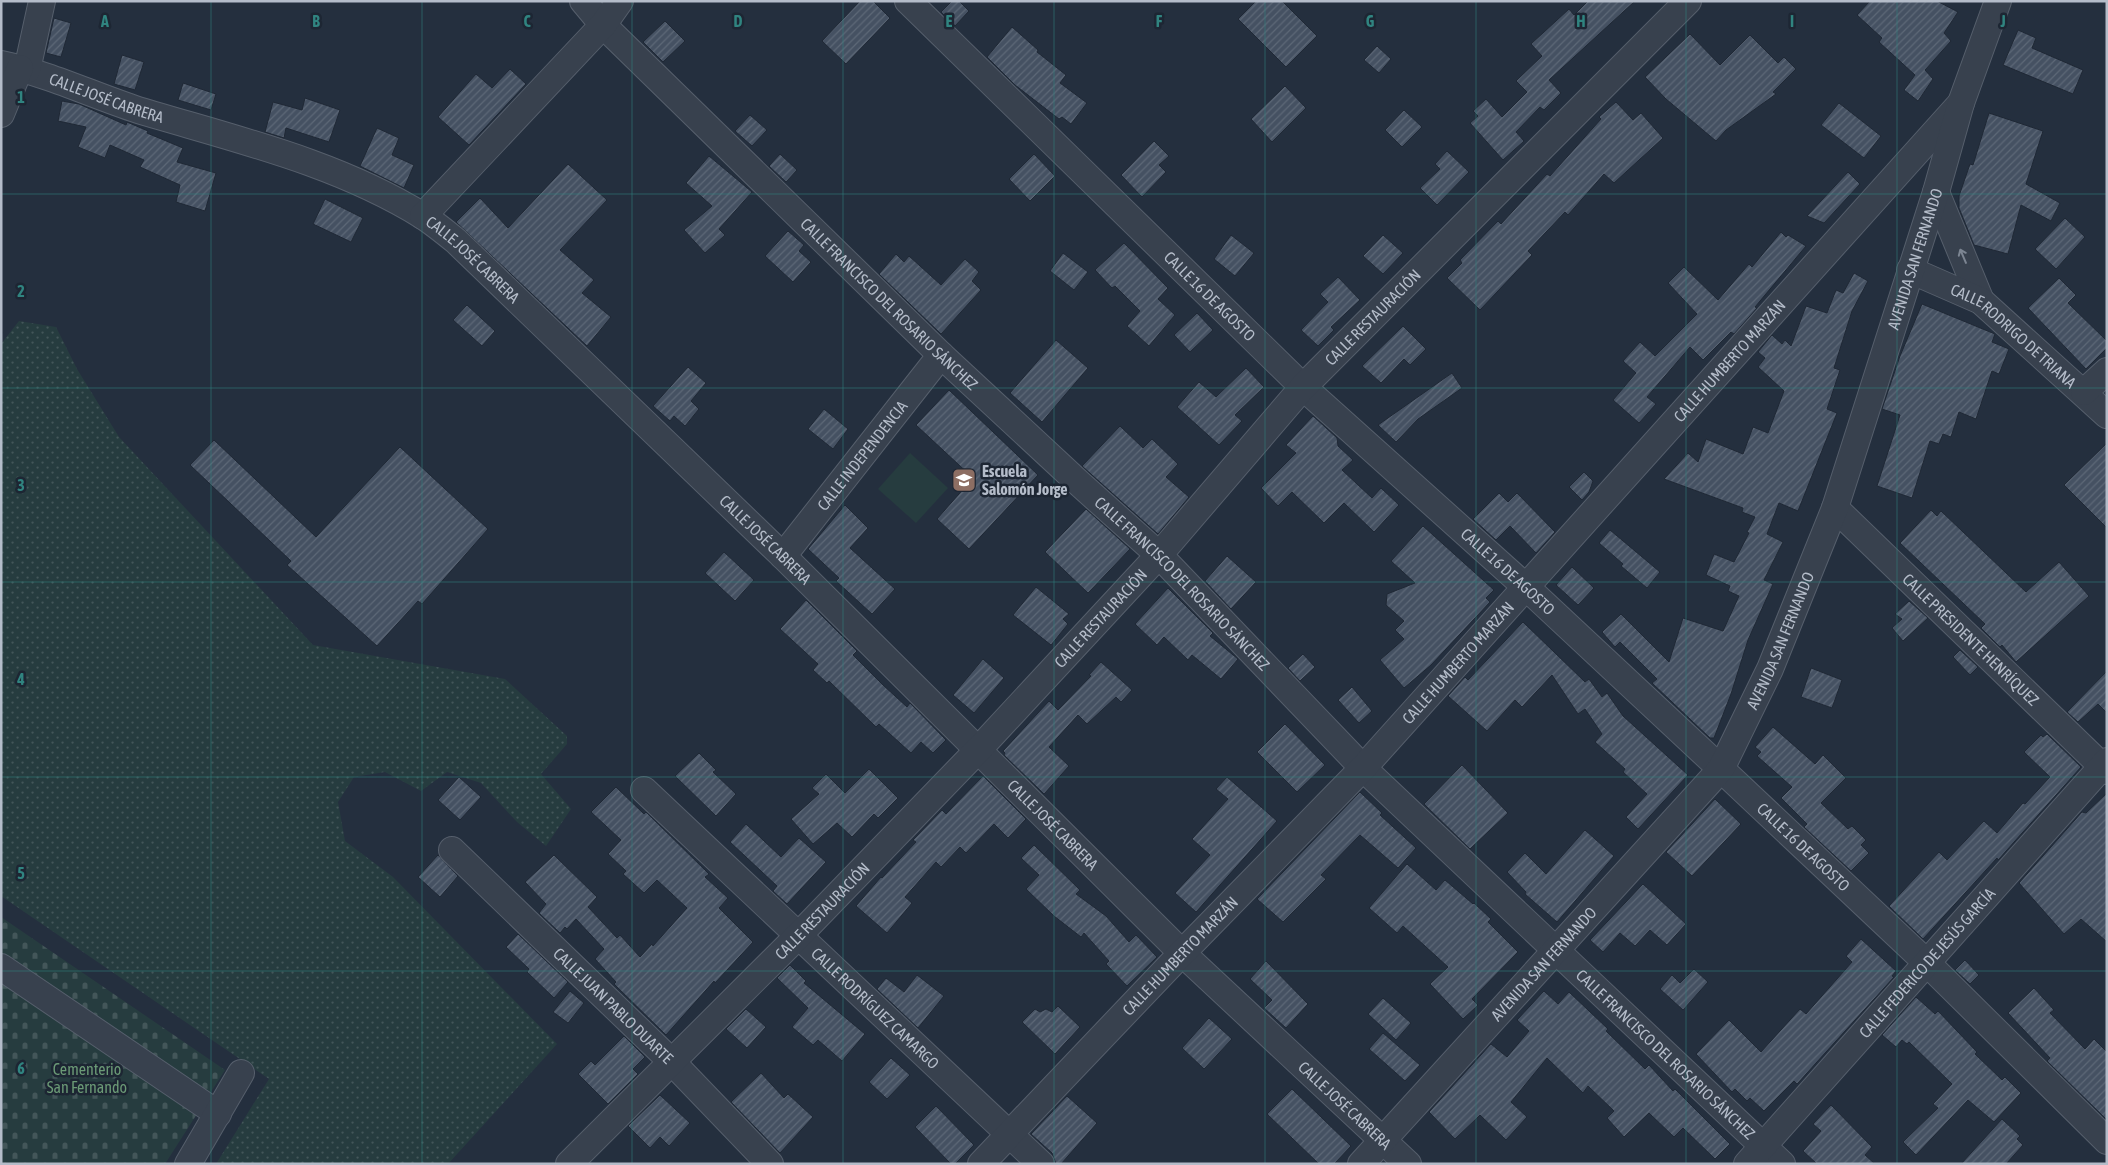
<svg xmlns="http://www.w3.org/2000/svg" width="2108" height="1165" viewBox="0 0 2108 1165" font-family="'Asap Condensed',sans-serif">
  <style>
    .grass { fill: url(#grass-dots) }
    .cemetery { fill: url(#cemetery-stones) }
    .green { fill: #263c3f }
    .building { fill: url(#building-hatch); stroke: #1f2835 }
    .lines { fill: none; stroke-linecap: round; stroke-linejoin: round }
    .minor-casing { stroke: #565f6c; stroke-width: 28 }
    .minor { stroke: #38414e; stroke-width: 26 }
    .oneway { stroke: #7c8592 }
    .grid { fill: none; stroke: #308480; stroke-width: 1; stroke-opacity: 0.55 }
    .labels { text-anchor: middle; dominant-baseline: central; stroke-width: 5; stroke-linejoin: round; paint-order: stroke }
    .street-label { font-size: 16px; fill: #b4bcc9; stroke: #1d2633 }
    .poi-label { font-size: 16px; font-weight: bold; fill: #b4bcc9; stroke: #1d2633; text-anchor: start }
    .park-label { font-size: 16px; fill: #6b9a76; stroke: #1d2633 }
    .grid-label { font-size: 16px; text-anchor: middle; font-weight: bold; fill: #308480; stroke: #1d2633; stroke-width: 5; stroke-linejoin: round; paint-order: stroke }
  </style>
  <defs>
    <pattern id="grass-dots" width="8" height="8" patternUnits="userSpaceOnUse" patternTransform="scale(1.25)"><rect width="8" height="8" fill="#263c3f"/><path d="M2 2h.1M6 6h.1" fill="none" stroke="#435659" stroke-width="1.8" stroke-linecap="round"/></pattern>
    <pattern id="cemetery-stones" width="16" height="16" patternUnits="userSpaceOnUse" patternTransform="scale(1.25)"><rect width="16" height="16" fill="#263c3f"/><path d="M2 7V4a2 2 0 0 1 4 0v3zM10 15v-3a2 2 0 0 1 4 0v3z" fill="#435659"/></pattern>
    <pattern id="building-hatch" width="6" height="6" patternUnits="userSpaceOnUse" patternTransform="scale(1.25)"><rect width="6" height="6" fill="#455162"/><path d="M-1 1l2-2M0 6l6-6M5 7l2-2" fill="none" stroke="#5d6877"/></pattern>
  </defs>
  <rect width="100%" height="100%" fill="#242f3e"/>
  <polygon class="grass" points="19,321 56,327 77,369 119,437 313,645 505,679 567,736 567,744 541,774 571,809 546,846 517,822 481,783 447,772 421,791 385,772 354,777 338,802 345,841 393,877 557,1044 448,1164 216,1164 269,1079 1,896 1,344"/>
  <polygon class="cemetery" points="1,917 225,1070 165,1164 1,1164"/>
  <polygon class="green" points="910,453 948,488 916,523 878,489"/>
  <g class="building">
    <polygon points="860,1 873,1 890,18 846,64 822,41"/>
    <polygon points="952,1 959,1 969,11 955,26 941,12"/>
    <polygon points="1256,1 1282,1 1317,36 1286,67 1238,19"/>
    <polygon points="1588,1 1635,1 1549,80 1561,93 1544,110 1540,107 1516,132 1524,141 1503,160 1470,123 1478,116 1473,111 1486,99 1502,117 1527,92 1516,81 1542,56 1531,44 1569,9 1574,15"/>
    <polygon points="1870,1 1937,1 1958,12 1944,33 1951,41 1925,70 1933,79 1918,101 1904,90 1915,75 1879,42 1882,38 1857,15"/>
    <polygon points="54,18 71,23 61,57 46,53"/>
    <polygon points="665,21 685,41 663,62 643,42"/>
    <polygon points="1012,27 1038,50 1037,52 1066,75 1060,83 1087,103 1071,124 1062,117 1059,119 1015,85 987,57"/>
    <polygon points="2018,30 2036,38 2032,48 2083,70 2073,94 2003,65"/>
    <polygon points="1690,34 1720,65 1750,35 1778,63 1784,57 1796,69 1773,92 1776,94 1726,130 1716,141 1666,99 1645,77"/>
    <polygon points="1377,46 1391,59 1379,73 1364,60"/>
    <polygon points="122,55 144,62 135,90 114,84"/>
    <polygon points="510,69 526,84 469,145 438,117 476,74 492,88"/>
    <polygon points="183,83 216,94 211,110 178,100"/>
    <polygon points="1285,86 1306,108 1272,142 1251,119"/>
    <polygon points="305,98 340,110 329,142 286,128 284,138 265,132 273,102 302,110"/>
    <polygon points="62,101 79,104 126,125 127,122 148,131 147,133 183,148 177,162 216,173 205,211 176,202 180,185 140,167 144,160 110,145 105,158 78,147 86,127 58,121"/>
    <polygon points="1616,102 1633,120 1641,113 1663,138 1614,183 1604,174 1568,215 1565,212 1528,251 1532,255 1480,310 1447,278 1462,263 1460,260 1498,221 1501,224 1547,174 1550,176 1601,119 1599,117"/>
    <polygon points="1839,103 1881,136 1864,158 1821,125"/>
    <polygon points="1404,110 1422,127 1402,147 1385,130"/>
    <polygon points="1989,113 2043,131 2026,184 2060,203 2051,221 2021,205 2008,254 1974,245 1959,208 1959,196 1970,164 1973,165"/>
    <polygon points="750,115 767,130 752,146 735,131"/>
    <polygon points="377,128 399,138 392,155 414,165 404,188 360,166"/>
    <polygon points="1154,141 1169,156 1159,165 1166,172 1142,197 1121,175"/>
    <polygon points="1447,151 1469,172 1437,205 1420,188 1440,169 1435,164"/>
    <polygon points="780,154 797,170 786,182 769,166"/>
    <polygon points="1034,154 1055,176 1030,201 1009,179"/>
    <polygon points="709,156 752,192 719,229 725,235 705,253 684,230 712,206 686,183"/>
    <polygon points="568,164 607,200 560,250 594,280 582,293 611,317 587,346 456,222 480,198 508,228"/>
    <polygon points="1848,172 1860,184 1824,223 1807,216"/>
    <polygon points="325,199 363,218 351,242 313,224"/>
    <polygon points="2065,218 2085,237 2056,269 2035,249"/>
    <polygon points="788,231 804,245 799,251 811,262 793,282 765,256"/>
    <polygon points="1781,232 1786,237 1788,235 1806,246 1755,307 1757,308 1734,334 1731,332 1703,360 1690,347 1647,397 1656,404 1639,423 1613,400 1636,373 1623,361 1640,342 1655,356 1697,314 1668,283 1684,267 1718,300 1749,264 1752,267"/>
    <polygon points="1231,235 1254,253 1235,276 1214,259"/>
    <polygon points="1383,235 1403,253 1383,274 1363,256"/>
    <polygon points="1124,243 1168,288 1158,299 1175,315 1149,346 1127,326 1140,311 1115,286 1112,288 1095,270"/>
    <polygon points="1063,253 1088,272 1074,290 1050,271"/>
    <polygon points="896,254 904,262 909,256 941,285 965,259 979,272 972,281 981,290 941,334 879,274"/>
    <polygon points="1854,273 1868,281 1852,311 1834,368 1840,370 1827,409 1837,413 1798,511 1779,503 1767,534 1783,542 1764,580 1773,584 1748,640 1731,694 1714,738 1710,738 1652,683 1657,679 1620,642 1615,647 1602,632 1621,614 1669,662 1683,618 1723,631 1739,596 1728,591 1730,586 1706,575 1714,554 1734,562 1749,533 1747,532 1755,517 1742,512 1743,508 1664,479 1688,453 1698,462 1706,439 1743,454 1753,427 1768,433 1784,391 1758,367 1765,358 1758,352 1772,335 1782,344 1785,340 1791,346 1806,306 1827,313 1836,290 1843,293"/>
    <polygon points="1338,277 1360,300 1331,327 1334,330 1318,346 1301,330 1328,302 1320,294"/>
    <polygon points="2059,278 2076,295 2068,303 2107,341 2107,348 2086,369 2028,308"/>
    <polygon points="1922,304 1995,334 1992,342 2009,349 1999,374 1992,371 1976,419 1959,412 1951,437 1943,434 1939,444 1930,441 1912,498 1877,486 1900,415 1882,409 1900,356"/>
    <polygon points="467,305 495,331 482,346 453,320"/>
    <polygon points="1197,313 1213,330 1190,352 1174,335"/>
    <polygon points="1403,326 1426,349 1410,365 1404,359 1381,383 1362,366"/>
    <polygon points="1056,340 1088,368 1042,422 1010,393"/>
    <polygon points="688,367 706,383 691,401 699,409 685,426 674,416 670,421 653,406"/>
    <polygon points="1246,368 1264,387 1235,415 1242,421 1219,445 1177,407 1199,382 1216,397"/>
    <polygon points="1452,373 1462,388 1418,419 1396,442 1378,425"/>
    <polygon points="949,390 1038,475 969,549 937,519 973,478 916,425"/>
    <polygon points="824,409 848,429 833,449 808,429"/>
    <polygon points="1313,416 1337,438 1338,446 1353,460 1342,470 1372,498 1381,488 1399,505 1374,532 1344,503 1324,523 1292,492 1278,506 1261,488 1296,453 1286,445"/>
    <polygon points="1120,426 1143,448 1152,439 1178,464 1166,477 1189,497 1158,534 1082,466"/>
    <polygon points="214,440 316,537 400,447 488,529 422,604 418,601 377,646 287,565 291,561 190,465"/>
    <polygon points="2107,443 2107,528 2064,485"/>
    <polygon points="1584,472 1593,481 1589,492 1582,500 1569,487"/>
    <polygon points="1499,493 1508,502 1517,493 1555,532 1536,553 1510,526 1496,540 1473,519"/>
    <polygon points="845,505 868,528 850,548 895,589 872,614 836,581 839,578 808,549"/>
    <polygon points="1086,509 1130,549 1088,593 1045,552"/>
    <polygon points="1931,510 1937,516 1941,511 2026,592 2059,562 2089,596 2016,662 2002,645 2000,647 1981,628 1985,624 1900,543"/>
    <polygon points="1423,526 1494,590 1486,598 1490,602 1431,665 1404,688 1380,660 1404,639 1395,630 1404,621 1386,605 1387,594 1415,583 1391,561"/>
    <polygon points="1610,530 1660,572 1647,588 1621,566 1623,564 1599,543"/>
    <polygon points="724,552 754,580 735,601 705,573"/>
    <polygon points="1227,556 1256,582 1231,609 1205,581"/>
    <polygon points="1572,567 1594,588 1578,605 1556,585"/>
    <polygon points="1036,587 1069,614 1063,619 1068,624 1051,645 1013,615"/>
    <polygon points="1168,588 1213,633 1210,636 1238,659 1221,679 1192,655 1188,660 1164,637 1157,645 1135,624"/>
    <polygon points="806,600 857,651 853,655 883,685 907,707 910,703 946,740 933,753 921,742 911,753 879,724 876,727 829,681 827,683 813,670 818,664 780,629"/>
    <polygon points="1909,601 1928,618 1903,641 1892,628 1902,619 1895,614"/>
    <polygon points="1523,622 1585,682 1589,679 1602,697 1607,693 1623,716 1688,775 1638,829 1626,817 1647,794 1623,772 1625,769 1595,742 1602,734 1585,709 1578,714 1552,675 1522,707 1515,700 1487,731 1448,696 1465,677 1468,680"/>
    <polygon points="1960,650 1978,667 1970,675 1953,657"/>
    <polygon points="1303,654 1315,667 1300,681 1288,668"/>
    <polygon points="983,659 1004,678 974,713 953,695"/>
    <polygon points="1101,662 1132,690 1121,702 1116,697 1087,724 1078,715 1049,747 1069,766 1044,794 1004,755 1005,753 1003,751 1049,701 1058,710 1091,676 1089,675"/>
    <polygon points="1811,668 1842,680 1832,708 1801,697"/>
    <polygon points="2107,671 2107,713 2098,704 2078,722 2067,712"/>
    <polygon points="1352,687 1372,711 1359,723 1338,700"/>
    <polygon points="1285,724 1325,765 1297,792 1257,752"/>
    <polygon points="1773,727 1815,764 1823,755 1846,778 1821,803 1848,829 1852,826 1866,840 1861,845 1869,853 1851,871 1804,827 1807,824 1781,798 1792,787 1757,756 1761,752 1755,747"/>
    <polygon points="2047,734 2081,767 1998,860 1997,858 1923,939 1889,906 1939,852 1947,860 1984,821 1997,833 2023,803 2025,804 2050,777 2024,752 2041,735 2043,737"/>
    <polygon points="699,753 716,770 713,772 736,794 716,816 675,776"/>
    <polygon points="1462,765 1508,813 1470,849 1424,804"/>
    <polygon points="869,769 898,798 878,818 874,814 852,837 837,823 813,844 791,819 819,794 812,788 826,774 845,793"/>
    <polygon points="983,776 1026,819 1008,838 994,824 966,853 960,847 941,867 936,862 905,897 912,903 887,933 856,906 881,877 882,878 916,842 913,840 942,810 946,814"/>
    <polygon points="459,777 481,797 460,820 438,800"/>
    <polygon points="1227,777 1277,821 1196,912 1175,893 1210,855 1192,839 1228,799 1216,789"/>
    <polygon points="616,787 644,814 646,812 709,874 705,877 728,898 719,908 753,942 715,983 714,981 666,1035 614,984 616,982 595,959 604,949 576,919 567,929 565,927 560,933 539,913 546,904 525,882 554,855 597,897 588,907 617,938 620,935 640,957 652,944 653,946 687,908 657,880 644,893 623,874 626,871 608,854 621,840 591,812"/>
    <polygon points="1360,792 1382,813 1380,815 1416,848 1398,868 1360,835 1321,875 1326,879 1283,922 1257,899"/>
    <polygon points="2107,793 2107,942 2081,919 2064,934 2019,883 2082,812 2086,813"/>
    <polygon points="1715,799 1741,824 1692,876 1666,852"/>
    <polygon points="746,824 781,857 799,838 826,862 787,904 773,891 777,886 730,842"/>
    <polygon points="1585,830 1614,856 1557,922 1525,894 1526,892 1507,872 1525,853 1546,874"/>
    <polygon points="1034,845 1080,890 1076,894 1106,916 1129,942 1136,935 1157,957 1127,986 1106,964 1109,961 1084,933 1081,937 1054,916 1026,889 1039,875 1021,858"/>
    <polygon points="438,855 458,876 440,897 418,877"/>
    <polygon points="1407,864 1436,890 1445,880 1473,904 1474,903 1491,919 1488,922 1518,952 1472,999 1478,1005 1463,1019 1430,984 1448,967 1403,926 1397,933 1369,908"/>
    <polygon points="1643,884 1686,924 1667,945 1650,930 1635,946 1620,933 1603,952 1590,940"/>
    <polygon points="518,934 568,982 554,998 527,972 529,969 506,947"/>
    <polygon points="1861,939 1896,971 1892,976 1894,977 1797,1084 1794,1081 1764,1111 1750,1098 1747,1101 1735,1089 1732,1092 1696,1054 1729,1020 1761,1052 1800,1009 1806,1014 1852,962 1846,956"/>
    <polygon points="1965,960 1979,975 1970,984 1955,970"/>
    <polygon points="1266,961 1308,1004 1286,1028 1264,1008 1272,1000 1250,979"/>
    <polygon points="790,965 806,981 804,983 865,1034 842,1061 818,1040 813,1045 792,1027 808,1008 777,978"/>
    <polygon points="1694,969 1708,982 1683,1010 1660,989 1672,975 1680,983"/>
    <polygon points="917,975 944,996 918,1028 877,989 886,978 904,992"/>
    <polygon points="2034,988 2054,1010 2050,1013 2085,1049 2094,1039 2107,1052 2107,1120 2047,1061 2050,1058 2008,1013"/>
    <polygon points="570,991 584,1003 568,1023 553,1012"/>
    <polygon points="1544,991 1558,1004 1569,992 1608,1029 1606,1031 1645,1069 1649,1065 1673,1091 1675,1089 1730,1144 1715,1159 1683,1128 1674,1137 1649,1113 1624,1137 1607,1118 1614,1111 1588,1086 1583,1093 1547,1058 1511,1102 1527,1117 1506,1140 1480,1115 1455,1139 1429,1112 1491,1044 1507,1057 1529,1031 1517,1020"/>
    <polygon points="1916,997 1935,1014 1938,1011 1977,1052 1975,1054 2002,1080 2005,1077 2021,1093 1994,1122 1968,1100 1916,1155 1903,1142 1938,1108 1933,1104 1952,1084 1909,1042 1907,1044 1902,1040 1896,1047 1882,1035"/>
    <polygon points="1383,998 1411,1023 1396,1040 1368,1014"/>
    <polygon points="1058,1006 1080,1027 1055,1054 1022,1022 1035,1009 1040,1012 1046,1009 1052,1012"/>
    <polygon points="746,1009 766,1027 747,1048 726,1029"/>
    <polygon points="1209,1018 1232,1039 1204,1069 1182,1048"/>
    <polygon points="1383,1033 1420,1065 1405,1081 1369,1049"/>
    <polygon points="624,1036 645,1057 633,1069 638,1074 608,1104 578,1074 591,1061 595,1065"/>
    <polygon points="891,1058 910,1075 887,1099 869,1082"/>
    <polygon points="761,1073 784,1098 788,1094 813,1117 780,1153 731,1102"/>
    <polygon points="1292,1089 1351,1146 1334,1164 1319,1164 1267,1114"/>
    <polygon points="660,1095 690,1123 669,1146 660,1137 650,1148 628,1126"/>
    <polygon points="1067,1096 1097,1123 1061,1164 1056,1164 1052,1153 1031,1134"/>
    <polygon points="1831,1105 1872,1147 1865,1155 1875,1164 1817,1164 1803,1151 1821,1131 1813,1124"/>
    <polygon points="936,1106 974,1145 955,1164 951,1164 915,1127"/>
    <polygon points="2002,1119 2020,1136 2017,1139 2023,1145 2006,1164 1961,1164"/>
  </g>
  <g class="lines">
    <g class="minor-casing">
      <g id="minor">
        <path id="s1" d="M583 1 603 25 941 355 1080 484 1159 555 1363 768 1782 1164"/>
        <path id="s2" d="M908 1 1303 387 1527 588 1721 769 1927 963 2107 1141"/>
        <path id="s3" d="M1 64C49 74 92 95 138 110 234 139 336 162 423 216 434 223 445 232 456 241L783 556 1182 953 1408 1164"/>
        <polyline points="27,70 42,1"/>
        <polyline points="1,114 20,68"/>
        <polyline points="1936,192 1981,301"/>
        <polyline points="423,216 603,25 620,1"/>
        <path id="s4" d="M1910 270 1981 301 2107 415"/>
        <polyline points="2084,392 2107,371"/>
        <path id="s5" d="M1835 508 2107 771"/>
        <path id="s6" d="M783 556 941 355"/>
        <path id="s7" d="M644 790 1041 1164"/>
        <path id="s8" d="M452 850 672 1062 770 1164"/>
        <polyline points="1,967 218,1114"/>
        <polyline points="188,1164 241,1073"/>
        <path id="s9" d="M569 1164 798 936 979 749 1159 555 1303 387 1688 1"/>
        <path id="s10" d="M981 1164 1182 953 1363 768 1961 103"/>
        <path id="s11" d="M1361 1164 1721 769 1770 669 1835 508 1936 192 1961 103 1998 1"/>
        <path id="s12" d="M1747 1164 2107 761"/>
      </g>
    </g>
    <use href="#minor" class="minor"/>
  </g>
  <defs><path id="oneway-shaft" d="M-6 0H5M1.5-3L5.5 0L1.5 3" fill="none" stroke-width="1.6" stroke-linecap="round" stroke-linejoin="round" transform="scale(1.25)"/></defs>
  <use class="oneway" href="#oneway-shaft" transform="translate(1963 256) rotate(-113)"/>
  <path class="grid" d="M211 1V1164M422 1V1164M632 1V1164M843 1V1164M1054 1V1164M1265 1V1164M1476 1V1164M1686 1V1164M1897 1V1164M1 194H2107M1 388H2107M1 582H2107M1 777H2107M1 971H2107"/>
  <defs>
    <g id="school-square" transform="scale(1.25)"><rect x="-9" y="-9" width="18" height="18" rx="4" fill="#8d6e63" stroke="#1d2633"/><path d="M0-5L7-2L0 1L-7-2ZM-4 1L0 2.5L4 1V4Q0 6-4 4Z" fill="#fff"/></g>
  </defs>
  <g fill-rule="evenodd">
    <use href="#school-square" x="964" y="480"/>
  </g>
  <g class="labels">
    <g class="street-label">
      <text stroke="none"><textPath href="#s3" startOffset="111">CALLE JOSÉ CABRERA</textPath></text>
      <text stroke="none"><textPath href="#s11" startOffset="1081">AVENIDA SAN FERNANDO</textPath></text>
      <text stroke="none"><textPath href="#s3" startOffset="516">CALLE JOSÉ CABRERA</textPath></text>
      <text stroke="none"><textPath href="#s2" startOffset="422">CALLE 16 DE AGOSTO</textPath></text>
      <text stroke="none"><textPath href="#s1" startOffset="431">CALLE FRANCISCO DEL ROSARIO SÁNCHEZ</textPath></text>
      <text stroke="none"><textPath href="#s9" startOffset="1168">CALLE RESTAURACIÓN</textPath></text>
      <text stroke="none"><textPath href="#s4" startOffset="124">CALLE RODRIGO DE TRIANA</textPath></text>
      <text stroke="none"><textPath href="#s10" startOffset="1098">CALLE HUMBERTO MARZÁN</textPath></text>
      <text stroke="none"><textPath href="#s6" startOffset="128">CALLE INDEPENDENCIA</textPath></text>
      <text stroke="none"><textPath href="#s3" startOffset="921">CALLE JOSÉ CABRERA</textPath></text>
      <text stroke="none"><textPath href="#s2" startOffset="828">CALLE 16 DE AGOSTO</textPath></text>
      <text stroke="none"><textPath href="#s1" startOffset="836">CALLE FRANCISCO DEL ROSARIO SÁNCHEZ</textPath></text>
      <text stroke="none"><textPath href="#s9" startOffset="762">CALLE RESTAURACIÓN</textPath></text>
      <text stroke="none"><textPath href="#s11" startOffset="676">AVENIDA SAN FERNANDO</textPath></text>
      <text stroke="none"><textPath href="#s5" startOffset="189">CALLE PRESIDENTE HENRÍQUEZ</textPath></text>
      <text stroke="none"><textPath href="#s10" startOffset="692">CALLE HUMBERTO MARZÁN</textPath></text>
      <text stroke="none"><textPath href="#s3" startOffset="1326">CALLE JOSÉ CABRERA</textPath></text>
      <text stroke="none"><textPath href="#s2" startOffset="1232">CALLE 16 DE AGOSTO</textPath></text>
      <text stroke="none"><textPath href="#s9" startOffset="358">CALLE RESTAURACIÓN</textPath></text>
      <text stroke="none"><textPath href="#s10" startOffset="288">CALLE HUMBERTO MARZÁN</textPath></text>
      <text stroke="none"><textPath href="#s11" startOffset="271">AVENIDA SAN FERNANDO</textPath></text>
      <text stroke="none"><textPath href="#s12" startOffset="270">CALLE FEDERICO DE JESÚS GARCÍA</textPath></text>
      <text stroke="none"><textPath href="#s8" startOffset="224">CALLE JUAN PABLO DUARTE</textPath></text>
      <text stroke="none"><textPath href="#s7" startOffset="318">CALLE RODRÍGUEZ CAMARGO</textPath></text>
      <text stroke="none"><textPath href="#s1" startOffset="1511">CALLE FRANCISCO DEL ROSARIO SÁNCHEZ</textPath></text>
      <text stroke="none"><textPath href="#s3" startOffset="1731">CALLE JOSÉ CABRERA</textPath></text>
    </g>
    <g class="poi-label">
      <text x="982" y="471">Escuela<tspan x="982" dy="18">Salomón Jorge</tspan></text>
    </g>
    <g class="park-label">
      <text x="87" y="1069">Cementerio<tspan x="87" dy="18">San Fernando</tspan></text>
    </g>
  </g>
  <g class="grid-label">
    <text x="105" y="27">A</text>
    <text x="316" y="27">B</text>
    <text x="527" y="27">C</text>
    <text x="738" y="27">D</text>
    <text x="949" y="27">E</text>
    <text x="1159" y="27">F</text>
    <text x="1370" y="27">G</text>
    <text x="1581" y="27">H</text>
    <text x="1792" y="27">I</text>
    <text x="2003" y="27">J</text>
    <text x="21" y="103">1</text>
    <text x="21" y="297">2</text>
    <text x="21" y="491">3</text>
    <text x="21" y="685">4</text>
    <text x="21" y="879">5</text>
    <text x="21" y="1074">6</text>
  </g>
  <rect width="2108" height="1165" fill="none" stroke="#b4bcc9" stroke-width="5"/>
</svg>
